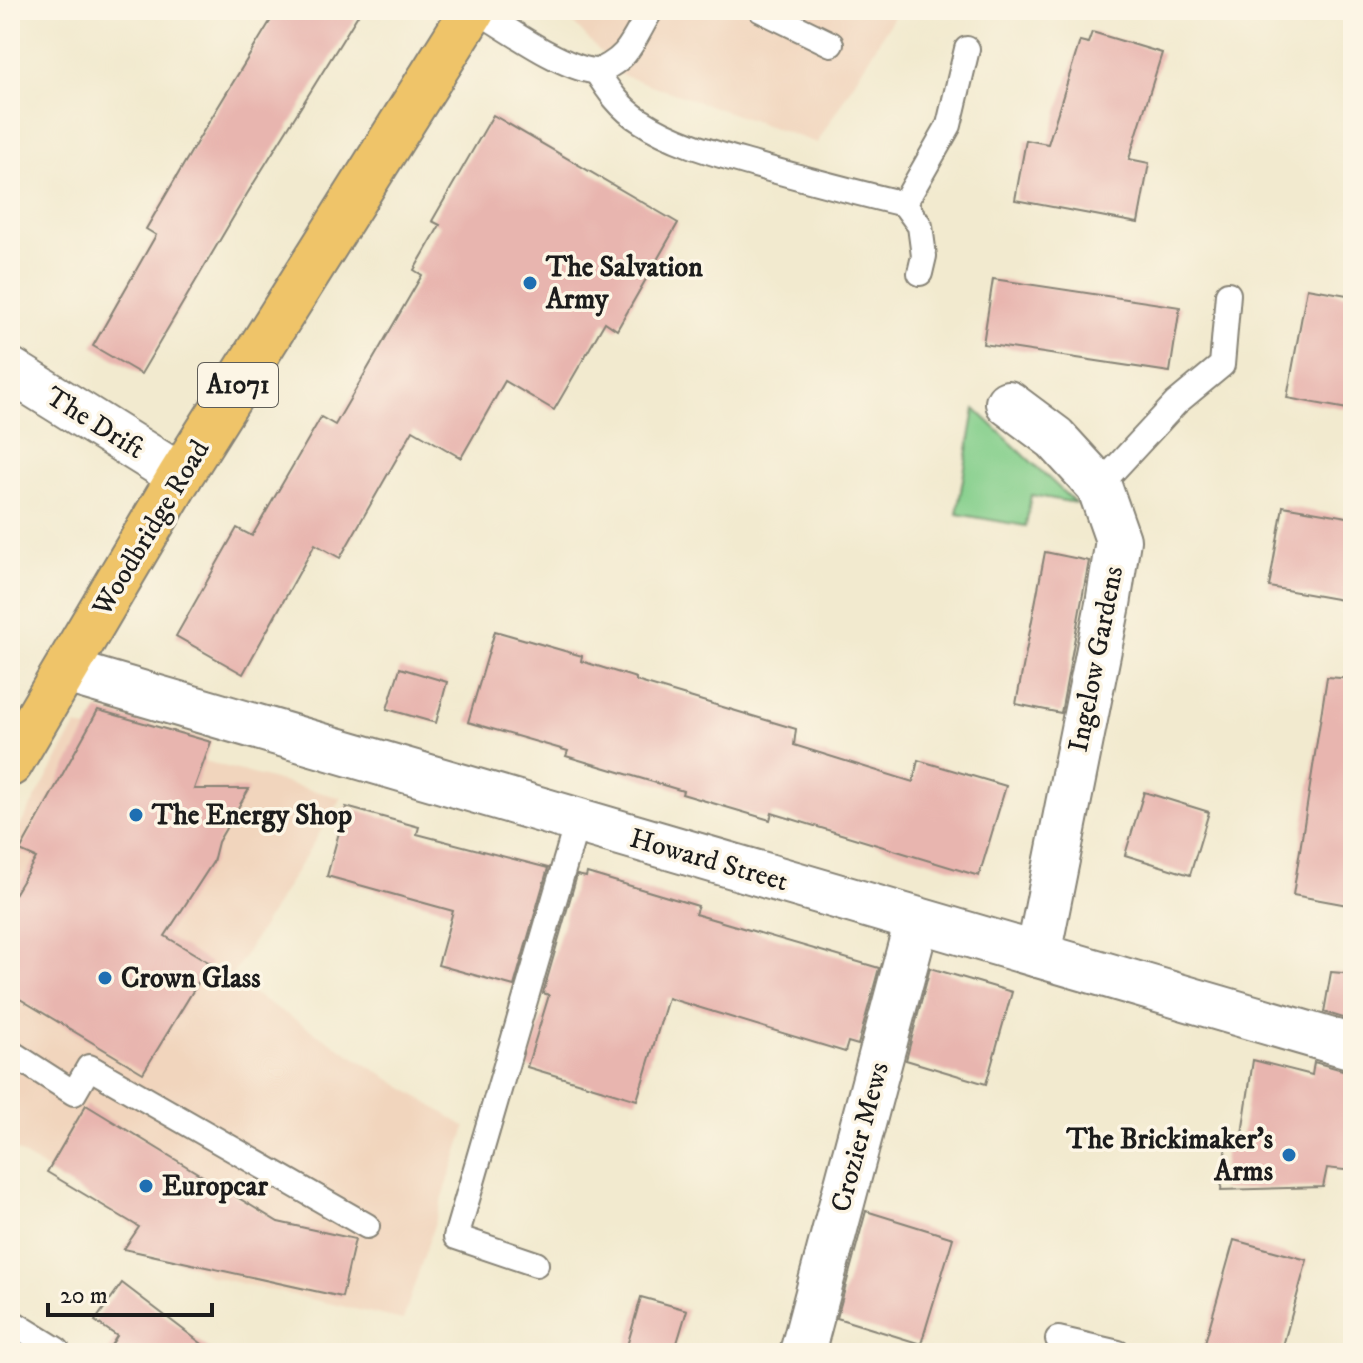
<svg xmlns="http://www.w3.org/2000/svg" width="1363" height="1363" viewBox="0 0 1363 1363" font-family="'IM FELL DW Pica',serif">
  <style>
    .built { fill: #f1d5bd }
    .green { fill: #85cf8c; stroke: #507654; stroke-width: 2 }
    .building { fill: #e8b5af }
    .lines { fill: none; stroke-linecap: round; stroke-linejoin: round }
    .service-casing { stroke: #878376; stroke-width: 28 }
    .minor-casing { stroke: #878376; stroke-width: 48 }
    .primary-casing { stroke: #878376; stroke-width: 48 }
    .service { stroke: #fff; stroke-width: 24 }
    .minor { stroke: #fff; stroke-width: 44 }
    .primary { stroke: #efc469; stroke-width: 44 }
    .poi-dot { fill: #1f6fb2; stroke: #fcf5e5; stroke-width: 3 }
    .labels { text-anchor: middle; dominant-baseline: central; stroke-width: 7; stroke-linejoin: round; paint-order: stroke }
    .shield { fill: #fcf5e5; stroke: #5f5d58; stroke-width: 2 }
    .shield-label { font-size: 26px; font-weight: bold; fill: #1c1c1c }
    .poi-label { font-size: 28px; font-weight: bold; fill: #1c1c1c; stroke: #fcf5e5; text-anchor: start }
    .street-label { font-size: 28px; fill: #1c1c1c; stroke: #fcf5e5 }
  </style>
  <rect width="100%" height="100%" fill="#fcf5e5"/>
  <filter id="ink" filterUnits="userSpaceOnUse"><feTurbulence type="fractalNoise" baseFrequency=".0125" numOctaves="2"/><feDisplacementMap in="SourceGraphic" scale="16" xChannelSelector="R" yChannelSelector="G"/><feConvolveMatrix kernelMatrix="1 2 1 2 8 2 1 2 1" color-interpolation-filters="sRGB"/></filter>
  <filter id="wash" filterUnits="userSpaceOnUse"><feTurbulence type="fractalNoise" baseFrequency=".006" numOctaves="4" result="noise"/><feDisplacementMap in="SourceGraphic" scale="32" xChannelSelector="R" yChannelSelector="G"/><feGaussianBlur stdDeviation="1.8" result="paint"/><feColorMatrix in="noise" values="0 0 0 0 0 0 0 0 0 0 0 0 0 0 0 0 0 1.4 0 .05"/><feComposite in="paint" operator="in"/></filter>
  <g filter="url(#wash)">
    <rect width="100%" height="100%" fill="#f2eacf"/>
    <g class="built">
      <polygon points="561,10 898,10 817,143 622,75"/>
      <polygon points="76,726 341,798 230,979 466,1127 403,1320 209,1276 10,1146 10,844"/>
    </g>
    <polygon class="green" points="975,409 1075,503 1031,495 1026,526 957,514"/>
    <g id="blocks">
      <g class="building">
        <polygon points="277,10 361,10 247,194 141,374 93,346 156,235 146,229 198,140"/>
        <polygon points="1092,32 1162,53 1129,159 1149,163 1138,223 1015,200 1026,140 1048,144 1080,41 1088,43"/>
        <polygon points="493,115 678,223 617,330 605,322 554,410 505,381 461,458 413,430 340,558 315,544 243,674 176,636 237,528 252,536 321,417 335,425 422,275 414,270 440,225 432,221"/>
        <polygon points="993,279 1180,307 1170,372 983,344"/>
        <polygon points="1307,288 1353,296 1353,410 1287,398"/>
        <polygon points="1283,506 1353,518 1353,602 1269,587"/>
        <polygon points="1045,552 1089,561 1061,713 1016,704"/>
        <polygon points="495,631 582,656 581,661 636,678 636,681 796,729 794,745 913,782 918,760 1006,786 979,876 772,813 770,820 682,794 683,791 566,756 568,751 468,722"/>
        <polygon points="400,668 447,682 436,723 387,709"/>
        <polygon points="1327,677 1353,679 1353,906 1293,895"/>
        <polygon points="98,710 211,742 194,789 249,789 218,842 213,862 165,936 210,963 143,1073 10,993 10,901 36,858 20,851"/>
        <polygon points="1144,792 1209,812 1190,875 1125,855"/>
        <polygon points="346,807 419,827 417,834 548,868 514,986 438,965 453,911 327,876"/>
        <polygon points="587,873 698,906 695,914 879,968 858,1045 848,1042 845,1052 668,998 637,1100 527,1067 549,995 543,993 577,875 586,877"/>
        <polygon points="930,968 1012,992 986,1084 906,1060"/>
        <polygon points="1331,972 1353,974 1353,1021 1324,1012"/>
        <polygon points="1253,1060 1312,1075 1314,1062 1346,1071 1353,1071 1353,1171 1327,1168 1323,1187 1221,1190 1227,1137 1241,1141"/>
        <polygon points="86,1105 278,1222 355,1239 342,1297 124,1249 139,1227 47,1172"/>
        <polygon points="866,1211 953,1238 921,1344 837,1318"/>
        <polygon points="1234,1240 1307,1260 1281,1353 1202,1353"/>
        <polygon points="122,1283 214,1353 106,1353 117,1336 95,1321"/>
        <polygon points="641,1297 687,1310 674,1353 625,1353"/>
      </g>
    </g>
  </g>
  <g filter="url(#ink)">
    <use href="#blocks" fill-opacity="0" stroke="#878376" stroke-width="2"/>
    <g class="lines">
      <g class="service-casing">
        <g id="service">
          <path d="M476 10C507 28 558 66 593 71 602 72 618 61 625 53 635 41 642 24 651 10"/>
          <polyline points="761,10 831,44"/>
          <path d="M596 71C608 90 621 109 641 121 674 143 717 154 755 165 805 179 854 192 904 204L920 226 924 256 920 273"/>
          <polyline points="904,204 949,125 967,49"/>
          <polyline points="1099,486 1176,403 1222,365 1228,294"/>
          <polyline points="10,1052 74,1093 89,1067 367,1226"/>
          <polyline points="536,1264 456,1237 577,822"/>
          <polyline points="10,1321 57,1350"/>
          <polyline points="1058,1339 1118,1353"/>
        </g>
      </g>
      <g class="minor-casing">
        <g id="minor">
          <polyline points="10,370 180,476"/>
          <polyline points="1008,403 1055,438 1099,486 1118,540 1108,604 1038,955"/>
          <polyline points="66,671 1353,1047"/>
          <polyline points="802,1353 917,921"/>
        </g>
      </g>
      <g class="primary-casing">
        <polyline id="primary" points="10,764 180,476 473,10"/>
      </g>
      <use href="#service" class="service"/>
      <use href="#minor" class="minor"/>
      <use href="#primary" class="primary"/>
    </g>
  </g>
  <g class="poi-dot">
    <circle cx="530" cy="283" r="8"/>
    <circle cx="136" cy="815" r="8"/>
    <circle cx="105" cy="978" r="8"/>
    <circle cx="1289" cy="1155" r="8"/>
    <circle cx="146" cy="1186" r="8"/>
  </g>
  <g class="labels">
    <rect class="shield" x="198" y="363" width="80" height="44" rx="6"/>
    <g class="shield-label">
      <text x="238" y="385">A1071</text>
    </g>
    <g class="poi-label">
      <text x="546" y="267">The Salvation<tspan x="546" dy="32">Army</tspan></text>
      <text x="152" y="815">The Energy Shop</text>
      <text x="121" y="978">Crown Glass</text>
      <text x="1273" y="1139" text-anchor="end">The Brickimaker's<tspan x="1273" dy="32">Arms</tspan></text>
      <text x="162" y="1186">Europcar</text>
    </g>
    <g class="street-label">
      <text transform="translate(95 423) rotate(32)">The Drift</text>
      <text transform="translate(151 528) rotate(-59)">Woodbridge Road</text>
      <text transform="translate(1096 659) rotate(-79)">Ingelow Gardens</text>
      <text transform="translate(709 860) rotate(16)">Howard Street</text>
      <text transform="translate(860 1137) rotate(-75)">Crozier Mews</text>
    </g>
  </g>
  <rect width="1363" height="1363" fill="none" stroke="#fcf5e5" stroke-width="40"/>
  <path d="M48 1303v12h164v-12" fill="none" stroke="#1c1c1c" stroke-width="4"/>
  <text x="60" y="1303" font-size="24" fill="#1c1c1c" stroke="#fcf5e5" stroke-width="6" paint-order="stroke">20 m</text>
</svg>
